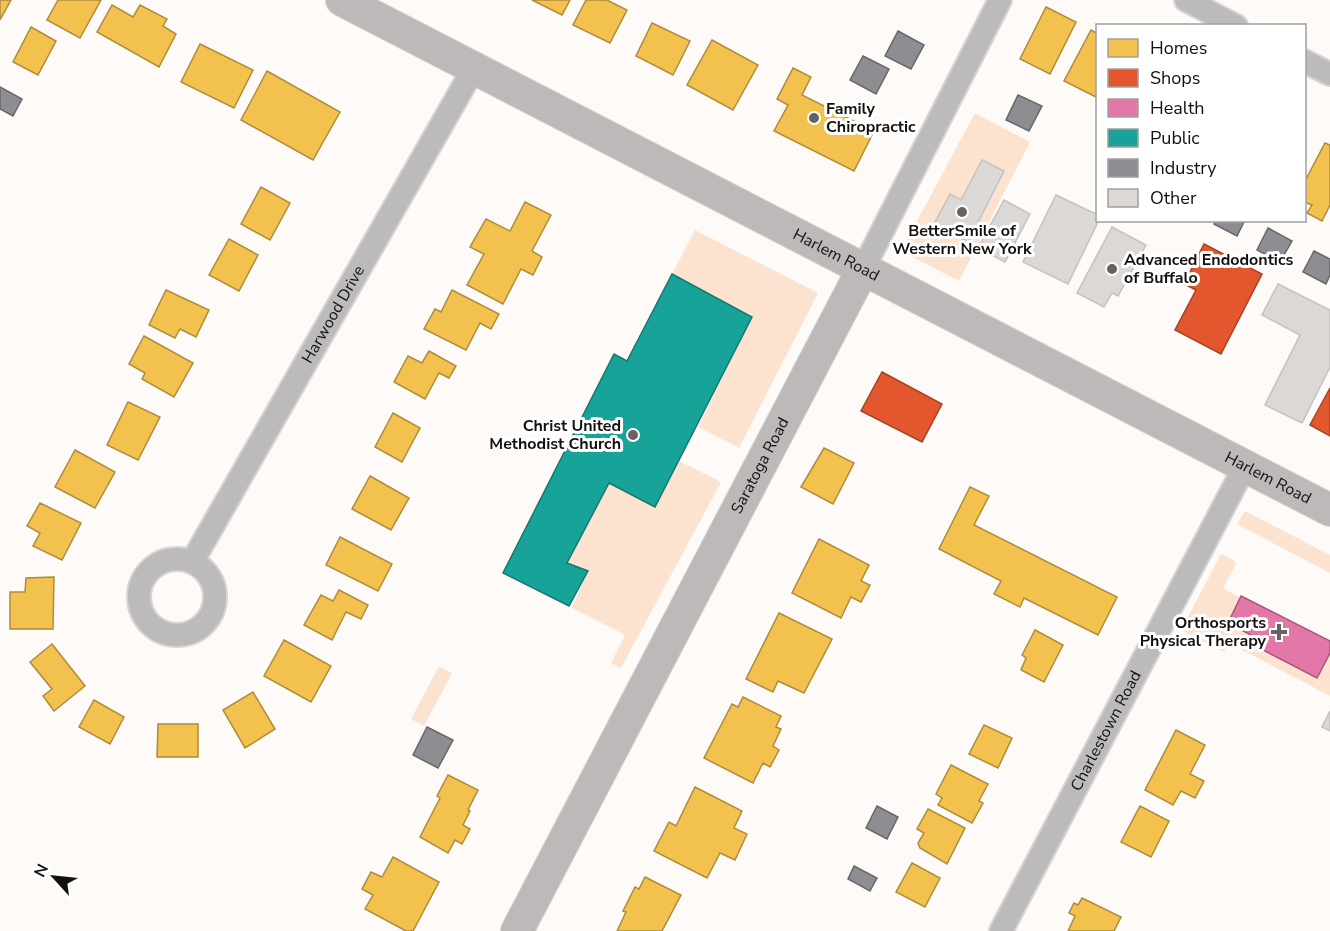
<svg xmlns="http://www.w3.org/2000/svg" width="1330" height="931" viewBox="0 0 1330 931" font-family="'Nunito Sans',sans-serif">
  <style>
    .green { fill: #fce3cf }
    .homes { fill: #f2c14e; stroke: #af8c3b; stroke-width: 1.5 }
    .shops { fill: #e4572e; stroke: #a54225; stroke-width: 1.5 }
    .health { fill: #e377a8; stroke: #a5587a; stroke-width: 1.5 }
    .public { fill: #17a398; stroke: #16776f; stroke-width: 1.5 }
    .industry { fill: #8d8d92; stroke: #68686b; stroke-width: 1.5 }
    .building { fill: #dbd8d6; stroke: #c4c2c0; stroke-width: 1.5 }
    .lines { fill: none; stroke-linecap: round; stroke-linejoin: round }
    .street-casing { stroke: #d7d5d4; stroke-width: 26 }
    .secondary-casing { stroke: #d7d5d4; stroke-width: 34 }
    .street { stroke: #bcbaba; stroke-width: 22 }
    .secondary { stroke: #bcb9b8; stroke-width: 32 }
    .poi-dot { fill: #656361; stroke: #fff; stroke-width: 2 }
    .labels { text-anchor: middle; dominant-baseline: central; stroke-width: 6; stroke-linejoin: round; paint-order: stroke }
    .poi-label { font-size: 16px; font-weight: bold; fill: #13110f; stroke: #fff; text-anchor: start }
    .street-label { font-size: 16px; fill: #13110f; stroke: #fff }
  </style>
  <rect width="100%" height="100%" fill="#fdfaf8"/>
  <g class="green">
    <polygon points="975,113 1030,142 959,281 901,251"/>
    <polygon points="695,230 818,293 739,448 698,427 752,317 672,274"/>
    <polygon points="679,461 721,482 621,668 611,663 625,635 572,608 588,571 567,563 609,483 655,507"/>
    <polygon points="1245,511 1330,555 1330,573 1237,524"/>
    <polygon points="1221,554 1234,560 1236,564 1223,588 1241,598 1228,623 1266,643 1263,650 1317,678 1330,653 1330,696 1229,643 1224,652 1181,630"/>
    <polygon points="439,666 452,673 424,726 411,719"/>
  </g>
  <g class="homes">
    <polygon points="0,0 11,0 0,20"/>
    <polygon points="58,0 101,0 80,38 47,20"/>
    <polygon points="532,0 570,0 562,15"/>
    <polygon points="586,0 607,0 627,10 610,43 573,25"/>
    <polygon points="112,5 133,17 140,5 167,19 163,26 176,34 159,67 97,32"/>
    <polygon points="1046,7 1076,22 1050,74 1020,59"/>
    <polygon points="652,23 690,41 673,75 636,56"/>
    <polygon points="31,27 56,41 38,75 13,62"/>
    <polygon points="1091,30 1098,34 1098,94 1096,97 1064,81"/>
    <polygon points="712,40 758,65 733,110 687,85"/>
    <polygon points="200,44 253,70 234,108 181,82"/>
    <polygon points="793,68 811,77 802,95 874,131 854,171 774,131 788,105 777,99"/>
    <polygon points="267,71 340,112 313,160 241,120"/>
    <polygon points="1325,143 1330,145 1330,205 1322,221 1307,213 1312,205 1304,202 1304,183"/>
    <polygon points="261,187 290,203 270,240 241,224"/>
    <polygon points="525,202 551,215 532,251 542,257 533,275 521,269 503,304 467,285 484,254 470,247 486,219 510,231"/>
    <polygon points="229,239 258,255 239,291 209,275"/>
    <polygon points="166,290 209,310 196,337 180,329 175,338 149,325"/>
    <polygon points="452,290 499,314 491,329 480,323 466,350 424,329 435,309 441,312"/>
    <polygon points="144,336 193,363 174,397 142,379 145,373 129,364"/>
    <polygon points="429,351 456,366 449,378 439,373 425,399 394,382 408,356 422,363"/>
    <polygon points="128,402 160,417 138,460 107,445"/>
    <polygon points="393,413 420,428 402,462 375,447"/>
    <polygon points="824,448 854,463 833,504 801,487"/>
    <polygon points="75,450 115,472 95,508 55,487"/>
    <polygon points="370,476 409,498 391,530 352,509"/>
    <polygon points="970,487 989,496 974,525 1117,597 1098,635 1024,598 1020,607 994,594 1001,581 939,549"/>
    <polygon points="40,503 81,523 62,560 33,546 40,533 27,526"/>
    <polygon points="340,537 392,564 378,591 326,565"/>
    <polygon points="819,539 869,565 861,581 870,585 861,602 851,597 841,618 792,593"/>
    <polygon points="54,577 53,629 10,629 10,592 25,592 26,578"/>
    <polygon points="339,590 368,605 361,619 346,612 332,640 304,625 321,595 333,601"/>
    <polygon points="779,613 832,639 804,693 778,681 773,692 746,679"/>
    <polygon points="1035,630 1063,645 1044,682 1021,670 1026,658 1022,655"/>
    <polygon points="284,640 331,666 311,702 264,676"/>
    <polygon points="52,644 85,686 54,711 43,696 52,689 30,662"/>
    <polygon points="253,692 275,729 245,748 223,710"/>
    <polygon points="743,697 781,716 776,727 781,729 773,746 779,750 770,767 763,763 753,783 704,758 732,704 738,707"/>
    <polygon points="94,700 124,717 110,744 79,727"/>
    <polygon points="158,724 198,724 198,757 157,757"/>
    <polygon points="984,725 1012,738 998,768 969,754"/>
    <polygon points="1176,730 1205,745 1190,774 1204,781 1195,798 1181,791 1173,805 1145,790"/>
    <polygon points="951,765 988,784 979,801 983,803 972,823 938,805 942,798 936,794"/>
    <polygon points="448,775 478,790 468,810 470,811 463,825 470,829 462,844 455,840 448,853 420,837 440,798 437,796"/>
    <polygon points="695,787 742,811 734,828 747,834 735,860 720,853 707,878 654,851 669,822 676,826"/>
    <polygon points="1140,806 1169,821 1151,857 1121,842"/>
    <polygon points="928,809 965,828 947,864 920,848 918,843 924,833 917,829"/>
    <polygon points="393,857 439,882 413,931 406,931 365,909 373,895 362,889 371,872 382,877"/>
    <polygon points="912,863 940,878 925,907 896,892"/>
    <polygon points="645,877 681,895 662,931 617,931 626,912 623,911 635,887 639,889"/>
    <polygon points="1082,898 1121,917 1114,931 1068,931 1075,916 1069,913 1074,903 1078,905"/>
  </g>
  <g class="shops">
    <polygon points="1204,244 1262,274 1221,354 1175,330 1196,290 1184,284"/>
    <polygon points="882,372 942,404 922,442 861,411"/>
    <polygon points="1330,388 1330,436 1310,425"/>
  </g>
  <polygon class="health" points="1241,596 1330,641 1330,653 1317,678 1263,650 1266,643 1228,623"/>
  <polygon class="public" points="672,274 752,317 655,507 609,483 567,563 588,571 569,606 503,573 614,354 627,361"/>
  <g class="industry">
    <polygon points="898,31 924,45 911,69 885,56"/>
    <polygon points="863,56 889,69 876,94 850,80"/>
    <polygon points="0,87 22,99 13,116 0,109"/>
    <polygon points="1018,95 1042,106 1029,131 1006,120"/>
    <polygon points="1215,220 1245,220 1237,236 1214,224"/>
    <polygon points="1268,228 1292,241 1280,262 1257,250"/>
    <polygon points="1314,251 1330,259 1330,275 1326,284 1303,272"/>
    <polygon points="427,727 453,740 438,768 413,755"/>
    <polygon points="877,806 898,817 887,839 866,828"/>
    <polygon points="854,866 877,878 870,891 848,879"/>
  </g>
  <g class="building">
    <polygon points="982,160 1004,171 968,242 934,224 950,194 961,200"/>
    <polygon points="1056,195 1098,215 1099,220 1068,284 1023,262"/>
    <polygon points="1004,200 1030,214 1005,262 978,248"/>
    <polygon points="1112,227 1146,245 1118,296 1112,293 1104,307 1077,293"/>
    <polygon points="1278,284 1330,310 1330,367 1302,423 1265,405 1300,335 1262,315"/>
    <polygon points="1330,711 1330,731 1322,727"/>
  </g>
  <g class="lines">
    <g class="street-casing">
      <g id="street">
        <polyline points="1186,0 1236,26"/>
        <polyline points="1304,61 1330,74"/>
        <polyline points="863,269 1000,0"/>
        <circle cx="177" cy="597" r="38"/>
        <path id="s1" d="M192 562 474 68"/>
        <path id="s2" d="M1001 931 1245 466"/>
      </g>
    </g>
    <g class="secondary-casing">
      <g id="secondary">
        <path id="s3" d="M342 0 1330 510"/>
        <path id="s4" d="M517 931 863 269"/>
      </g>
    </g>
    <use href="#street" class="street"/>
    <use href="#secondary" class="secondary"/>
  </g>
  <g class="poi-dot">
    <circle cx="814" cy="118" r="6"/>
    <circle cx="962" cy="212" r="6"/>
    <circle cx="1112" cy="269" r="6"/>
    <circle cx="633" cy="435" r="6"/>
    <path d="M1276 623h6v6h6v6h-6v6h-6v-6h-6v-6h6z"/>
  </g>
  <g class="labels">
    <g class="poi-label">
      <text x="826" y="109">Family<tspan x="826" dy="18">Chiropractic</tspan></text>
      <text x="962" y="231" text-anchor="middle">BetterSmile of<tspan x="962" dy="18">Western New York</tspan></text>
      <text x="1124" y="260">Advanced Endodontics<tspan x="1124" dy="18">of Buffalo</tspan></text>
      <text x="621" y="426" text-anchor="end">Christ United<tspan x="621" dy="18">Methodist Church</tspan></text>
      <text x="1266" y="623" text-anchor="end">Orthosports<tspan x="1266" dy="18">Physical Therapy</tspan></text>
    </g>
    <g class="street-label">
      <text stroke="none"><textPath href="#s3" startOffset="556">Harlem Road</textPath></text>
      <text stroke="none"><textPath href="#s1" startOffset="285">Harwood Drive</textPath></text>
      <text stroke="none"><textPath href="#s4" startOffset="525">Saratoga Road</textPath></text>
      <text stroke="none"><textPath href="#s3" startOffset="1042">Harlem Road</textPath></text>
      <text stroke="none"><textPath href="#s2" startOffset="226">Charlestown Road</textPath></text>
    </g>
  </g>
  <rect x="1096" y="24" width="210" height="198" fill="#ffffff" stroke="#a1a09f" stroke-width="1.5"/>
  <rect x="1108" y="39" width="30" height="18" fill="#f2c14e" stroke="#a1a09f" stroke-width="1.5"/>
  <text x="1150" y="54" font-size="18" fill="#13110f">Homes</text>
  <rect x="1108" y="69" width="30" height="18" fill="#e4572e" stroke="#a1a09f" stroke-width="1.5"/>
  <text x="1150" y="84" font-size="18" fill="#13110f">Shops</text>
  <rect x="1108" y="99" width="30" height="18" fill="#e377a8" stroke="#a1a09f" stroke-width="1.5"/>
  <text x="1150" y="114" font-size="18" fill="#13110f">Health</text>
  <rect x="1108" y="129" width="30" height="18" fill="#17a398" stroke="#a1a09f" stroke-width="1.5"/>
  <text x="1150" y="144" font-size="18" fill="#13110f">Public</text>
  <rect x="1108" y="159" width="30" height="18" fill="#8d8d92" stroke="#a1a09f" stroke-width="1.5"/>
  <text x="1150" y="174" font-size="18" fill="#13110f">Industry</text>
  <rect x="1108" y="189" width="30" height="18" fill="#dbd8d6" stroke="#a1a09f" stroke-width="1.5"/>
  <text x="1150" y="204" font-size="18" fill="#13110f">Other</text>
  <g transform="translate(54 877) rotate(297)" stroke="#ffffff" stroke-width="4.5" paint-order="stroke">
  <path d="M0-4.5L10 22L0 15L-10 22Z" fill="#13110f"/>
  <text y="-9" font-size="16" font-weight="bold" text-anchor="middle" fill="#13110f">N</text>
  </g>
</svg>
